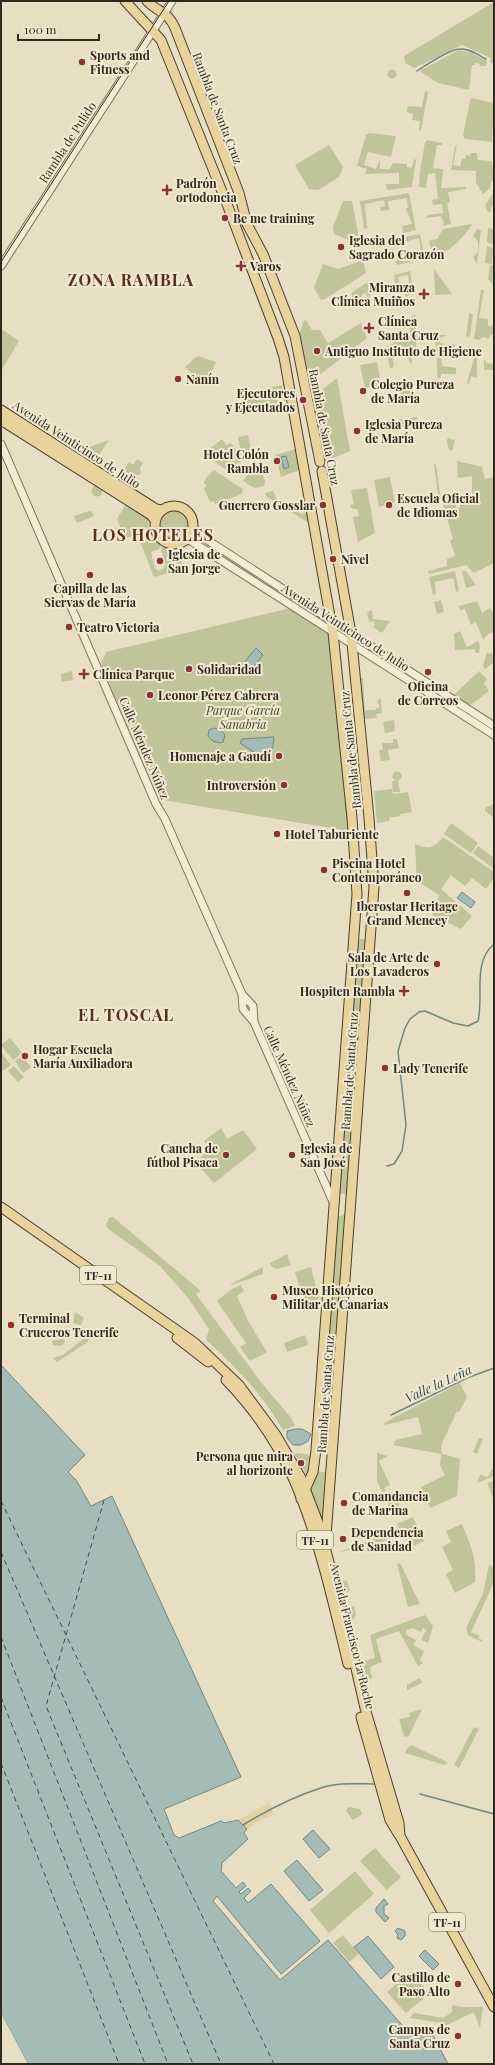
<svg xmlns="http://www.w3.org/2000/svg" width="495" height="2065" viewBox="0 0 495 2065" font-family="'Playfair Display',serif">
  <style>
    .green { fill: #bfc598 }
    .sand { fill: #e2d2a2 }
    .water { fill: #a4bcb5; stroke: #6d8882 }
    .pier { fill: #e8dec3 }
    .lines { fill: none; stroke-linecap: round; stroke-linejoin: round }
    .stream { stroke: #6d8882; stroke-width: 1.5 }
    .ferry { stroke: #2f504f; stroke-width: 1; stroke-dasharray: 5 4; stroke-linecap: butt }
    .minor-casing { stroke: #80705c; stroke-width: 9 }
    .major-casing { stroke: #4e3e2f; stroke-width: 11 }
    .minor { stroke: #f4ebd5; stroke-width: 7 }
    .major { stroke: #e8d29e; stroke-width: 9 }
    .tram { stroke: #32281e; stroke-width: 1 }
    .poi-dot { fill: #893332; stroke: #f1e8d1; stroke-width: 1.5 }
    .labels { text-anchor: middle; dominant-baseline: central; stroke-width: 4; stroke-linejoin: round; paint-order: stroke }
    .shield { fill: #f1e8d1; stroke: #6b6254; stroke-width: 1 }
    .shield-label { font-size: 11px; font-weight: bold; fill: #32281e }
    .poi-label { font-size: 12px; font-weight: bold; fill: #32281e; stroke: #f1e8d1; text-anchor: start }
    .street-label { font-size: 12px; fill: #32281e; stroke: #f1e8d1 }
    .park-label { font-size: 12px; font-style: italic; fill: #424c27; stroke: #f1e8d1 }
    .water-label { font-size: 13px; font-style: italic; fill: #2f504f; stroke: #f1e8d1 }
    .district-label { font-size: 16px; font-weight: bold; letter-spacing: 1px; fill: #5a2f22; stroke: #f1e8d1 }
  </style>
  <rect width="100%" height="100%" fill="#e8dec3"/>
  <g class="green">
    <polygon points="494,2 494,64 490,62 491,58 462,45 414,68 405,63 404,56"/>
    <polygon points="459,50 472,53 487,61 486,66 479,66 480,64 475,63 475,65 472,65 469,90 438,83 420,71"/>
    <circle cx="392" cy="74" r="4.5"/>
    <polygon points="425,91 428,92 421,131 419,130 420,121 412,120 413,114 407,112 408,106 422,107"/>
    <polygon points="472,98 494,103 492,142 465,139 463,136 470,100"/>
    <polygon points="369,133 396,136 391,157 368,152 364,165 376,169 380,159 380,169 390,169 393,163 407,164 407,167 412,168 414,159 416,160 412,187 387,190 386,184 399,184 399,173 365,174 367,169 357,166 366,135"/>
    <polygon points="427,140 442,143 442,145 437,145 433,168 443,169 441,188 466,187 466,189 448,192 450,202 447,203 451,224 442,226 444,223 441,216 425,218 428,215 443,213 442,204 433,205 432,200 438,199 435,173 428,174 426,188 419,187 420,171 425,142"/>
    <polygon points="329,145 343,167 339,177 318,190 309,189 295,165"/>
    <polygon points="457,145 453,165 460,166 462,159 465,159 466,155 470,156 471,153 477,153 478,160 491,161 492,163 494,181 491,181 490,188 483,194 476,183 476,171 451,170 455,146"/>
    <polygon points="494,192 494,205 491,208 491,212 488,212 485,205"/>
    <polygon points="409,193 416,230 403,233 402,226 412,224 406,209 408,208 407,198 388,201 389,210 381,211 380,207 385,206 384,200 365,204 367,228 364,229 360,201"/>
    <polygon points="343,201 352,201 360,243 350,245 349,240 334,234 333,227"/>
    <path d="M472 224C467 234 445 257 433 256L429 241 437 239 443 229Z"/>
    <polygon points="488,228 494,229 493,244 487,242"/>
    <polygon points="477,229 481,230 477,264 473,257 478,252 478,242 473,236"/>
    <polygon points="420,234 425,259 396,265 395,261 422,256 419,238 405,242 404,237"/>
    <polygon points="487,246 493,248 492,264 485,263"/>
    <polygon points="363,260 366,273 325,299 321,300 314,288 323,264 338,269"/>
    <polygon points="490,265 494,266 494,286 488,279"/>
    <polygon points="434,269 452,294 435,295"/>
    <polygon points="410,271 413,292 406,297 405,291 410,290 408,275 398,277 399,283 395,283 394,275"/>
    <polygon points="366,283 368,283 370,299 368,300 366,293 362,294 362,297 356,298 356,301 354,302 351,293"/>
    <polygon points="481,290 484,290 479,318 488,319 488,325 490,327 494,323 494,334 490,335 489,339 483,337 479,340 474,339"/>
    <polygon points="469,313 473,314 470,337 466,336"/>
    <polygon points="415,314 416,333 426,333 426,336 416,337 416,348 411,349 412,363 410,364 406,347 391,350 394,367 390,368 386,347 410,335 409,319"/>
    <polygon points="306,320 312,330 320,330 328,343 361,323 367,338 308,384 299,336 303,322"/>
    <polygon points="1,329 19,341 2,369 1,368"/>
    <polygon points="435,335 448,335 440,338 440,343 443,343 444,345 455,344 454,355 441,356 442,366 456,368 456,374 441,374 441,377 438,379"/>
    <polygon points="475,355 477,356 477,378 471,376 469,384 467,383"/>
    <polygon points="198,356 216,362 208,380 201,382 185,367 195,358"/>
    <polygon points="484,360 486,361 486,363 494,364 494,370 484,370"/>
    <polygon points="377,362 381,385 365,388 360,365"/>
    <polygon points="337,378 350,451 326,461 324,460 311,399"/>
    <polygon points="282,385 285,401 248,409 245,393"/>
    <polygon points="412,389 414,399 402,402 400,392"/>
    <polygon points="417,417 417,424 410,430 402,428 399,420"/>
    <polygon points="248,435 252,456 242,459 238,437"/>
    <polygon points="450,438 451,440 455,439 453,449 451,451 448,448 447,439"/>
    <polygon points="222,439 226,445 231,443 239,453 241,462 236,464 231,473 203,454"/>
    <polygon points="109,440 93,464 78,454 79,451"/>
    <polygon points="296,449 300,470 281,477 275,455"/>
    <polygon points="137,459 143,463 140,467 141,474 134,476 124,483 118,479 129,462 133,465"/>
    <polygon points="259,460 265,482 264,486 254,488 243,481"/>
    <polygon points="457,461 482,467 485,479 494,477 494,563 474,573 466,565 429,574 428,571 447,566 447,559 455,556 450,540 453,539 443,505 456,503 456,508 460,508 460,501 472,500 472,476 458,478"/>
    <polygon points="436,464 440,494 438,494 434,465"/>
    <polygon points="214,470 243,489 242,494 215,504 214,501 210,502 204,488 207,486 204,483 206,478"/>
    <polygon points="390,477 395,503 379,507 374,480"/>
    <circle cx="97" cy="491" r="5.5"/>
    <polygon points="367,488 375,533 358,542 353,517 359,516 357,509 351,508 350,505 354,504 351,490"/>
    <polygon points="273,491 277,499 288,503 301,514 307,513 309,523 267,497 265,493"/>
    <polygon points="126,504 148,519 149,528 125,539 117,519"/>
    <circle cx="174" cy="525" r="17"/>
    <polygon points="89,511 92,512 94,516 77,523 74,516"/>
    <polygon points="151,537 161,546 159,549 151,552 155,569 157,569 158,571 165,568 164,566 166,565 161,550 163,546 177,550 184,569 154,577 140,541"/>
    <polygon points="455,571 459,591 456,592 453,578 435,582 436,594 433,595 429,577"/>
    <polygon points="462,571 466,571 476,585 466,588"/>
    <polygon points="441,600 444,612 437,614 434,602"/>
    <polygon points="477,601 482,613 490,608 494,614 494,632 488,634 483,640 476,622 471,625 465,609 460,610 459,606"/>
    <polygon points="291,608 331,634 350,828 343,830 157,799 101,663 106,652"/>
    <polygon points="372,610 373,619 390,621 382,633 373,627 375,626 374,621 369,622 367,612"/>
    <polygon points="460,631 467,647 478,641 480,646 479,653 475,653 475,649 455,650 454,634"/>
    <polygon points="487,652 489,654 492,652 494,662 485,669 483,666"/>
    <polygon points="72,671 73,680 62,682 61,674"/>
    <polygon points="479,671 487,679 484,683 489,691 469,706 453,696"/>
    <polygon points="359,678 363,678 365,710 376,710 376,708 379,708 379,704 376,702 378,702 378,699 381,699 382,713 376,714 377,718 364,719"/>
    <polygon points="394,720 395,731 385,733 383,722"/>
    <polygon points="393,739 397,739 399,748 388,750 390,760 381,761 379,750 383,750 382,743 393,743"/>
    <circle cx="397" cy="776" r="4.5"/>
    <polygon points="398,780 400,792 393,792 392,781"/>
    <polygon points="392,789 393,794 408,792 412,812 400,814 400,816 389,818 389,821 377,823 374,791"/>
    <polygon points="494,804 494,818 485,811 485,808"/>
    <polygon points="451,823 478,843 471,853 444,834"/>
    <path d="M443 837 494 872V878L486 889 472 878 465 886 451 875 441 889 472 916 461 929 432 915 439 895 422 884H417L415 844C428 850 434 848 443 837Z"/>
    <polygon points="478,846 494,858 494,869 473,853"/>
    <polygon points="360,939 366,939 357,1060 349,1059 357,940"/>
    <polygon points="10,1038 22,1053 13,1060 1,1045"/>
    <polygon points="1,1052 11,1065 1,1072"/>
    <polygon points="22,1056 31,1067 23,1073 15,1061"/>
    <polygon points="14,1066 24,1077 18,1082 8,1071"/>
    <polygon points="347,1067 359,1068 348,1194 339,1194"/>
    <polygon points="221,1128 227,1139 243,1130 257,1149 214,1183 195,1162 210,1149 204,1141"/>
    <polygon points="347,1213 329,1447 319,1446 336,1218"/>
    <path d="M110 1217H113L201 1291 196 1294 260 1381 292 1419 295 1426 283 1430C263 1395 236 1367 206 1340L209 1329 188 1298 160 1266 107 1228 106 1224Z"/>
    <polygon points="287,1254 291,1265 277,1269 272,1267 270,1263"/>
    <polygon points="263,1267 263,1274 231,1285 231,1284"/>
    <polygon points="311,1267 319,1299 304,1303 295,1272"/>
    <polygon points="241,1285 244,1291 237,1296 248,1321 267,1352 250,1361 240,1347 246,1343 217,1301 230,1290"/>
    <polygon points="75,1312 84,1318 81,1325 73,1323"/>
    <polygon points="97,1328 95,1335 89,1340 88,1339 88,1342 57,1362 53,1358 63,1355"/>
    <polygon points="305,1335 308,1345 287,1352 284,1343"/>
    <path d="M62 1339 65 1341C64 1347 58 1346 53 1345L52 1341Z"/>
    <polygon points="460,1383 467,1397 459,1412 457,1411 442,1443 441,1451 443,1454 460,1459 457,1496 430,1508 421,1487 445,1475 440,1465 441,1454 393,1445 396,1440 422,1434 418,1417 384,1425 384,1423"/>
    <polygon points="479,1438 483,1439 477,1454 473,1452"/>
    <polygon points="294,1453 307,1454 311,1458 307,1476"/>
    <polygon points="377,1453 388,1456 379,1461 390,1485 384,1488 391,1503 397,1501 400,1508 392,1512 377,1481"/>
    <polygon points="493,1467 494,1476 477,1483 480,1475 488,1477"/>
    <polygon points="317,1472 328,1472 324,1519 321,1521 310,1490"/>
    <polygon points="494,1481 494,1500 487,1483"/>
    <polygon points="413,1517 424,1541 412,1547 410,1543 408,1544 397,1524"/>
    <path d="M462 1524C471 1547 477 1557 475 1582L455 1593 446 1574 453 1570 442 1547 451 1542 446 1531Z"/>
    <polygon points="386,1534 389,1540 337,1553"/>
    <polygon points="400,1563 420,1604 408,1607 397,1564"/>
    <polygon points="489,1564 494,1568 494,1582 471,1632 480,1636 478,1638 482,1640 482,1642 468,1635 466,1628 483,1594"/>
    <polygon points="341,1580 347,1581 350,1591 345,1593"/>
    <polygon points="354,1606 356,1616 352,1620 348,1607"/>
    <polygon points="425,1615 433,1626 428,1643 421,1640 426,1630 423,1628 421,1632 413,1628 407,1630 405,1634 416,1640 413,1645 424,1651 420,1660 423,1663 418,1666 399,1631 376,1639 382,1662 370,1667 372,1678 367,1680 362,1661 375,1658 370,1635"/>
    <polygon points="420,1678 422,1683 407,1690 407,1685"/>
    <polygon points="422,1709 409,1736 404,1737 399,1719 410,1717 409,1713"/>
    <polygon points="474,1727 479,1729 459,1768 454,1765"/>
    <polygon points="412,1745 447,1762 445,1765 405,1753 408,1747"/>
    <polygon points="348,1807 360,1809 362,1814 353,1820 346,1811"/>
    <polygon points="375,1848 401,1877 387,1890 360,1861"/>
    <polygon points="355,1871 374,1894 329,1933 310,1910"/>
    <polygon points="343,1935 359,1954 349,1962 333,1943"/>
    <polygon points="411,1971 429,1994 406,2013 387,1992"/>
    <polygon points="452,2005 461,2007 483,2007 480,2028 474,2012 439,2029 438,2027 441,2023 410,2018 414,2013 443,2018 452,2012"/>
  </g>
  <polygon class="sand" points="270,1803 274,1815 261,1820 247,1829 238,1820"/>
  <g class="water">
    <polygon points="286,456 289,467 284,469 281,457"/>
    <polygon points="256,648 263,655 252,669 244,663"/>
    <polygon points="214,728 221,730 225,735 223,742 219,743 213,741 208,736 209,730"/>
    <polygon points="274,737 273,746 267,761 240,743 242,739"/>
    <polygon points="462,892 475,902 471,908 457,898"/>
    <polygon points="1,1365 85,1455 68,1472 76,1480 91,1506 112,1496 241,1777 164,1809 174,1835 179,1838 221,1821 224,1823 238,1820 247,1829 244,1833 248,1839 222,1863 221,1871 236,1888 243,1882 246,1886 239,1892 241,1894 248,1888 251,1891 244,1898 248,1903 271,1884 320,1941 281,1974 217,1896 213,1901 280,1980 328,1940 402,2025 412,2031 431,2031 448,2064 28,2064 1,2013"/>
    <polygon points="296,1429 302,1429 311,1434 308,1441 301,1445 293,1445 287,1438 287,1431"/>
    <polygon points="313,1830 330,1849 319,1858 303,1839"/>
    <polygon points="297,1860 323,1890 309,1901 284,1871"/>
    <polygon points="384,1899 388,1904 384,1906 384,1914 389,1918 385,1922 376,1912 376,1908"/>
    <polygon points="398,1928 405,1931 405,1936 401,1940 397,1938 398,1935 395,1931"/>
    <polygon points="368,1936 394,1967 381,1979 354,1947"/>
    <polygon points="425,1950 439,1964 433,1970 419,1956"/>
  </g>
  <polygon class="pier" points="1,2013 28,2064 26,2064 1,2017"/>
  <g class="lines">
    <g class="stream">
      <path d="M417 71C426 65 450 49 460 49 469 48 478 55 486 59"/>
      <path d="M387 1166 394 1164 402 1151 406 1125 398 1051 405 1028 410 1019 419 1012 425 1011 453 1023 468 1026 478 1021C484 997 472 962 494 944"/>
      <polyline points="391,1415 467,1378 494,1368"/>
      <polyline points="420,1794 494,1814"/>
      <path d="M243 1825C266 1811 295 1796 321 1788 338 1782 357 1784 374 1784"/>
    </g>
    <g class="ferry">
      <polyline points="104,1500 46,1706 193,2064"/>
      <polyline points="1,1501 274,2064"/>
      <polyline points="1,1552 221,2064"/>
      <polyline points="1,1637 168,2064"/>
      <polyline points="1,1697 145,2064"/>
      <polyline points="1,1763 119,2064"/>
    </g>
    <g class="minor-casing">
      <g id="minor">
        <polyline points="1,266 172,1"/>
        <polyline points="1,444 156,804 165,819 242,994 253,1006 254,1022 334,1204"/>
        <polyline points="192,530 494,726"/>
        <polyline points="185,540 191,541 494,735"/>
        <polyline points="242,994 243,1009 254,1022"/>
      </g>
    </g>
    <g class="major-casing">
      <g id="major">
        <polyline points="125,1 161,40 227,204 278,338 284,357 333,633 352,818 357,894 316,1450 313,1472 301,1499"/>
        <path d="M147 1C158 13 167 10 175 28L239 193 247 224 263 254 295 336 320 462"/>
        <polyline points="1,410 156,509 161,510"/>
        <polyline points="1,420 151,515 155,520"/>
        <polyline points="322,471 351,633 369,818 374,887 325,1550"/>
        <circle cx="174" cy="525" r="19"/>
        <polyline points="1,1207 195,1343 239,1385 276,1435 301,1478 319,1525 346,1625 365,1708 399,1823 400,1836 494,2007"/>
        <polyline points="177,1338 208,1362"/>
        <path d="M226 1380C253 1408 278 1444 294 1480 319 1538 333 1602 348 1664"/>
        <polyline points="361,1717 390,1820 399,1835"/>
      </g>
    </g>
    <use href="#minor" class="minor"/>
    <use href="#major" class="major"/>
    <polyline class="tram" points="1,262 169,1"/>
  </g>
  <g class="poi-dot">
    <circle cx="82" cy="62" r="4"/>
    <path d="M165 184h4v4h4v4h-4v4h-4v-4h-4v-4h4z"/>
    <circle cx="225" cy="218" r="4"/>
    <circle cx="341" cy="247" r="4"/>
    <path d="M239 260h4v4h4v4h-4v4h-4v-4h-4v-4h4z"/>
    <path d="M422 288h4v4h4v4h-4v4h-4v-4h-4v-4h4z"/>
    <path d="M367 322h4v4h4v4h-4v4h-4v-4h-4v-4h4z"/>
    <circle cx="317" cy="351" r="4"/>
    <circle cx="178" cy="379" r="4"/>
    <circle cx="363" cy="391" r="4"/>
    <circle cx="303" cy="400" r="4"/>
    <circle cx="357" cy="431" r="4"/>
    <circle cx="277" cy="461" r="4"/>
    <circle cx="323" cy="505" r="4"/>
    <circle cx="389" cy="505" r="4"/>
    <circle cx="333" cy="559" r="4"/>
    <circle cx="160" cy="561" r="4"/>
    <circle cx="90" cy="575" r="4"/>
    <circle cx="69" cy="627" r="4"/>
    <circle cx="189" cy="669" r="4"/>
    <circle cx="428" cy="672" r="4"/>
    <path d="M82 668h4v4h4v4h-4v4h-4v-4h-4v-4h4z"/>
    <circle cx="150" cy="695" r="4"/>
    <circle cx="279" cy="756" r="4"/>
    <circle cx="284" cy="785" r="4"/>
    <circle cx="277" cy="834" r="4"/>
    <circle cx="324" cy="870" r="4"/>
    <circle cx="407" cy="893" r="4"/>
    <circle cx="437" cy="964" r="4"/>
    <path d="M402 985h4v4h4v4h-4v4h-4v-4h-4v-4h4z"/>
    <circle cx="25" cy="1056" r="4"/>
    <circle cx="385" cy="1068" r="4"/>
    <circle cx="226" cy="1155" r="4"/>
    <circle cx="292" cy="1155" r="4"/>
    <circle cx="274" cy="1297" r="4"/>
    <circle cx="11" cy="1325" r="4"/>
    <circle cx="301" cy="1463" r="4"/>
    <circle cx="344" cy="1503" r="4"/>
    <circle cx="343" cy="1539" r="4"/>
    <circle cx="458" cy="1984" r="4"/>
    <circle cx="458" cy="2036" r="4"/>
  </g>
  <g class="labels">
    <g class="shield">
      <rect x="80" y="1266" width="36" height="18" rx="3"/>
      <rect x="297" y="1531" width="36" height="18" rx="3"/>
      <rect x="429" y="1913" width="36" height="18" rx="3"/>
    </g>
    <g class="shield-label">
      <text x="98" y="1275">TF-11</text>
      <text x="315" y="1540">TF-11</text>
      <text x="447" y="1922">TF-11</text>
    </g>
    <g class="poi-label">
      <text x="90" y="55">Sports and<tspan x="90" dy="14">Fitness</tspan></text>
      <text x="176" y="183">Padrón<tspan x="176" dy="14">ortodoncia</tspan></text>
      <text x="233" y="218">Be me training</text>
      <text x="349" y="240">Iglesia del<tspan x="349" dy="14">Sagrado Corazón</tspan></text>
      <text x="250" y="266">Varos</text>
      <text x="415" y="287" text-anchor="end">Miranza<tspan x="415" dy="14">Clínica Muiños</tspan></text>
      <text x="378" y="321">Clínica<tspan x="378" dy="14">Santa Cruz</tspan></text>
      <text x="325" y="351">Antiguo Instituto de Higiene</text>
      <text x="186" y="379">Nanín</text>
      <text x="371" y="384">Colegio Pureza<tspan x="371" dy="14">de María</tspan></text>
      <text x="295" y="393" text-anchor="end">Ejecutores<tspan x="295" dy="14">y Ejecutados</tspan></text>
      <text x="365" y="424">Iglesia Pureza<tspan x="365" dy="14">de María</tspan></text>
      <text x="269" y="454" text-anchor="end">Hotel Colón<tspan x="269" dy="14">Rambla</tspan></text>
      <text x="397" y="498">Escuela Oficial<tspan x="397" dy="14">de Idiomas</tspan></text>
      <text x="315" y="505" text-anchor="end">Guerrero Gosslar</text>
      <text x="168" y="554">Iglesia de<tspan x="168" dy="14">San Jorge</tspan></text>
      <text x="341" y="559">Nivel</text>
      <text x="90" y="588" text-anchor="middle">Capilla de las<tspan x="90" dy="14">Siervas de María</tspan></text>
      <text x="77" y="627">Teatro Victoria</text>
      <text x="197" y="669">Solidaridad</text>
      <text x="93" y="674">Clínica Parque</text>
      <text x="428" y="686" text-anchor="middle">Oficina<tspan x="428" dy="14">de Correos</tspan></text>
      <text x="158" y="695">Leonor Pérez Cabrera</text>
      <text x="271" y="756" text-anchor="end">Homenaje a Gaudí</text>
      <text x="276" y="785" text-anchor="end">Introversión</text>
      <text x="285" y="834">Hotel Taburiente</text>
      <text x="332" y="863">Piscina Hotel<tspan x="332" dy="14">Contemporáneo</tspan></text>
      <text x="407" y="906" text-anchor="middle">Iberostar Heritage<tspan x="407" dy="14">Grand Mencey</tspan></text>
      <text x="429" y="957" text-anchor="end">Sala de Arte de<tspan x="429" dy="14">Los Lavaderos</tspan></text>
      <text x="395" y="991" text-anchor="end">Hospiten Rambla</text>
      <text x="33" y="1049">Hogar Escuela<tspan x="33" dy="14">María Auxiliadora</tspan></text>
      <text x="393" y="1068">Lady Tenerife</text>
      <text x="218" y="1148" text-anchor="end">Cancha de<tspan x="218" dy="14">fútbol Pisaca</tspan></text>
      <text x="300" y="1148">Iglesia de<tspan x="300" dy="14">San José</tspan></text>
      <text x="282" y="1290">Museo Histórico<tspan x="282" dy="14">Militar de Canarias</tspan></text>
      <text x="19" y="1318">Terminal<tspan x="19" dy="14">Cruceros Tenerife</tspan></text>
      <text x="293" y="1456" text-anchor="end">Persona que mira<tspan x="293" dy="14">al horizonte</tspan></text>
      <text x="352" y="1496">Comandancia<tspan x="352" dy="14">de Marina</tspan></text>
      <text x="351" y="1532">Dependencia<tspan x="351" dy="14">de Sanidad</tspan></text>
      <text x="450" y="1977" text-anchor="end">Castillo de<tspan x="450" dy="14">Paso Alto</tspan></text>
      <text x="450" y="2029" text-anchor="end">Campus de<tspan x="450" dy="14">Santa Cruz</tspan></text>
    </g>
    <g class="street-label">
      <text transform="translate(218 108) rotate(69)">Rambla de Santa Cruz</text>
      <text transform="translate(67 142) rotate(-57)">Rambla de Pulido</text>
      <text transform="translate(325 427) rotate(79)">Rambla de Santa Cruz</text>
      <text transform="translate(77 444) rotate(33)">Avenida Veinticinco de Julio</text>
      <text transform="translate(346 627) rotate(33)">Avenida Veinticinco de Julio</text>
      <text transform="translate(145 748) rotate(67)">Calle Méndez Núñez</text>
      <text transform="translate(350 750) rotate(-96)">Rambla de Santa Cruz</text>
      <text transform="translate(349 1071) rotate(-86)">Rambla de Santa Cruz</text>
      <text transform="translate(290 1076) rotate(66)">Calle Méndez Núñez</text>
      <text transform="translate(325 1394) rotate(-86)">Rambla de Santa Cruz</text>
      <text transform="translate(353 1636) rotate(76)">Avenida Francisco La Roche</text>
    </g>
    <g class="park-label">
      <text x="243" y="710">Parque García<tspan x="243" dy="14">Sanabria</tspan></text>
    </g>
    <g class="water-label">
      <text transform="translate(438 1383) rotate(-25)">Valle la Leña</text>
    </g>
    <g class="district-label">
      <text x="131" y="279">ZONA RAMBLA</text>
      <text x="153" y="534">LOS HOTELES</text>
      <text x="126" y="1014">EL TOSCAL</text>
    </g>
  </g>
  <rect width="495" height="2065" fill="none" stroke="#32281e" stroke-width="4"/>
  <path d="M18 34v6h81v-6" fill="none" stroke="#32281e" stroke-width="2"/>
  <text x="24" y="34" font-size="12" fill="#32281e" stroke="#f1e8d1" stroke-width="3" paint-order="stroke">100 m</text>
</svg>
